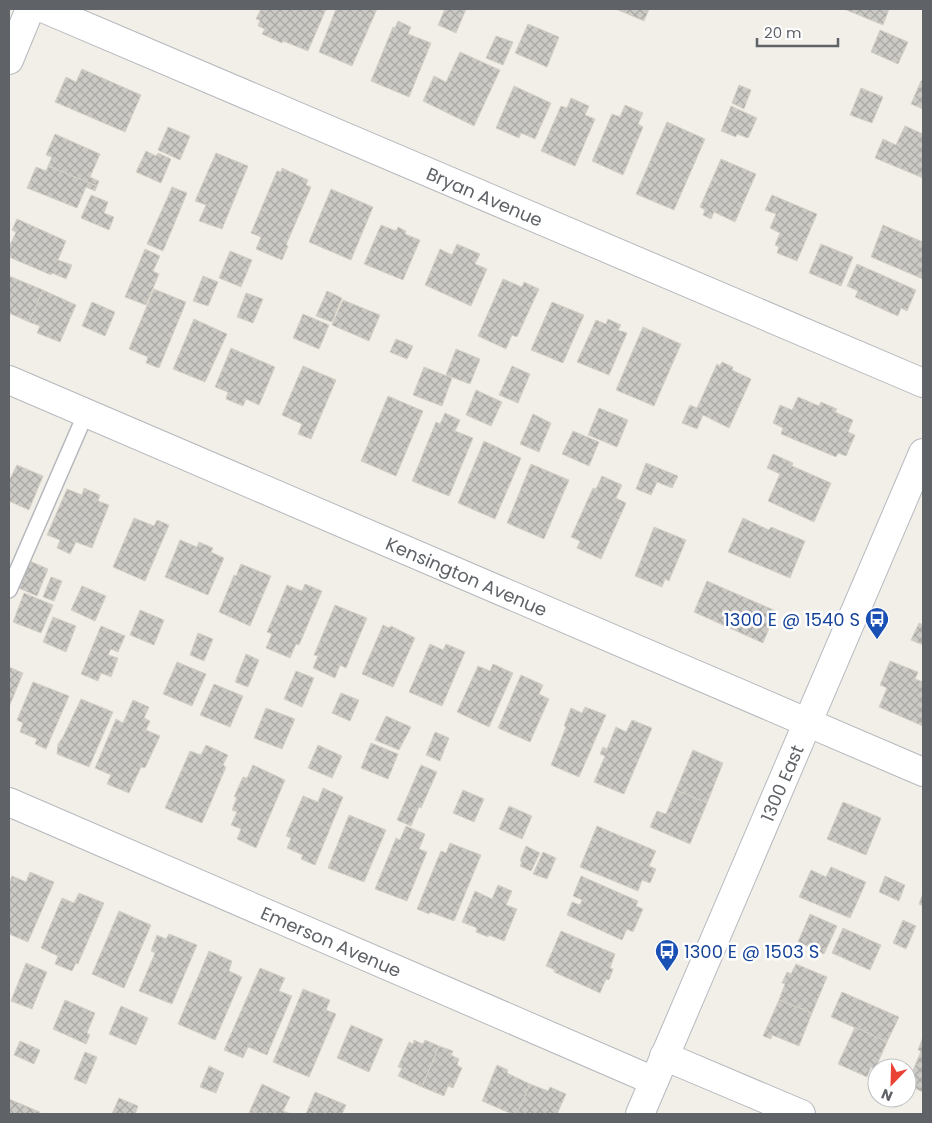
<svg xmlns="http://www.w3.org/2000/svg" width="932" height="1123" viewBox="0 0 932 1123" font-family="Poppins,sans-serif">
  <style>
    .building { fill: url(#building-cross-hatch); stroke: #d6d1c6 }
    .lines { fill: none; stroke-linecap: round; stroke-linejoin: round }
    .service-casing { stroke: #b5b8bc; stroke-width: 18 }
    .minor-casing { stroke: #b5b8bc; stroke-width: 30 }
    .secondary-casing { stroke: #b6babf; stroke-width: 30 }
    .service { stroke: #fff; stroke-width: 15 }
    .minor { stroke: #fff; stroke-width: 28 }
    .secondary { stroke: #fff; stroke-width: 28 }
    .labels { text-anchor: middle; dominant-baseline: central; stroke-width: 5; stroke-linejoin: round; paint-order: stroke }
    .street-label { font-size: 18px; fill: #5f6368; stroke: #fff }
    .transit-label { font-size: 18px; fill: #164399; stroke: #fff; text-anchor: end }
  </style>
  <defs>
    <pattern id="building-cross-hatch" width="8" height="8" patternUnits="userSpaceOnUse" patternTransform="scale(1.25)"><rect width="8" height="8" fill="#cccac5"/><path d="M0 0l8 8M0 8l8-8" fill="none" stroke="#a9a8a4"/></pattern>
  </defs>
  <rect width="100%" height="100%" fill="#f1efe8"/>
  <g class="building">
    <polygon points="261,9 326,9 308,51 283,41 282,43 262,34 265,29 258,26 260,20 256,19"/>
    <polygon points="336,9 377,9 352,66 319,52"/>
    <polygon points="445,9 466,9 456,33 438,25"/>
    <polygon points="616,9 649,9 644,21"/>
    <polygon points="844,9 889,9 883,25"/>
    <polygon points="398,21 411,27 408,34 431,43 409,97 371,81 393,27 395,28"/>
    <polygon points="528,24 559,37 547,67 515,53"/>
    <polygon points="880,30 908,42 898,64 871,52"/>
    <polygon points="496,36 513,42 503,65 486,58"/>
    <polygon points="460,52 500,70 474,126 423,101 434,76 446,82"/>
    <polygon points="82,69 141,95 125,132 55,102 66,77 76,82"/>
    <polygon points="923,80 923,109 911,104 921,81"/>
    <polygon points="739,85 751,90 744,109 732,103"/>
    <polygon points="514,86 551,103 535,139 521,133 519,138 496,128"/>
    <polygon points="861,88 883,97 872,123 850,115"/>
    <polygon points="571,98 589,106 585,115 595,119 575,166 541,151 561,106 567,108"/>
    <polygon points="625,105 643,113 638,124 643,127 623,175 592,161 612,114 620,117"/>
    <polygon points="731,106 757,118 748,138 737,134 736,137 721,131"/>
    <polygon points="667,122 705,139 674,210 636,194"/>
    <polygon points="905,126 923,134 923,178 875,158 883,139 896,145"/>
    <polygon points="168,127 190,136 180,160 158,150"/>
    <polygon points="55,134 100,154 90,177 99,181 97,186 48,166 52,157 46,155"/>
    <polygon points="146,151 156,156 158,153 171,159 161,183 136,172"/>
    <polygon points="216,153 248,166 222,229 199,221 206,205 195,201"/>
    <polygon points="721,159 756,174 735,222 714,212 711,219 703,215 705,210 700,207"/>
    <polygon points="48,166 97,186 95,191 86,187 77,208 27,188 36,167 46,171"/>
    <polygon points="282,168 308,180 306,185 311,187 286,245 288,246 282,260 256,249 261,237 251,233 277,171 281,172"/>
    <polygon points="172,187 187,193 163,251 147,244"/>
    <polygon points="331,189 373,207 351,260 309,242"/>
    <polygon points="91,195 108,202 104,213 114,217 109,230 81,218"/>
    <polygon points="772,195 817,214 797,261 777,253 779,247 775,245 780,233 770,228 776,214 765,210"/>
    <polygon points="17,219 66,241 58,260 72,265 66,279 52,273 51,275 9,257 9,243 11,243 16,232 12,230"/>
    <polygon points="381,225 396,231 398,227 406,231 405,234 420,240 403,280 364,264"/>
    <polygon points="883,225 923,242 923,279 871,257"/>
    <polygon points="457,244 480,254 475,264 487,269 471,306 425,285 440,249 452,255"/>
    <polygon points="821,244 853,257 841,286 809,273"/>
    <polygon points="145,249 160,256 153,271 159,274 146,305 125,297"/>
    <polygon points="230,251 252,260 241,287 219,278"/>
    <polygon points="857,264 916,290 907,311 901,308 898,316 855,297 858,291 847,286"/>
    <polygon points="9,276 43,290 29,322 9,313"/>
    <polygon points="203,276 218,282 208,306 193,301"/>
    <polygon points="503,279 522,287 524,282 539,289 517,337 512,335 506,349 478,336"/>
    <polygon points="154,289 186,302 159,368 146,363 148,357 129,349"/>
    <polygon points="43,290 76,305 60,342 37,333 40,326 29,322"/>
    <polygon points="327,291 342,298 332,322 316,316"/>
    <polygon points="246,293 263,299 253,323 237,317"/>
    <polygon points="343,300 380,315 369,341 332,325"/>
    <polygon points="92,302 115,312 105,336 82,326"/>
    <polygon points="552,302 584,315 563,363 531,350"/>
    <polygon points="303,314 329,325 319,349 293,338"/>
    <polygon points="194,319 227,334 205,382 173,369"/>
    <polygon points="608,319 621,325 618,330 627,333 609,375 577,362 596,320 606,324"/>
    <polygon points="643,327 681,344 654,406 616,390"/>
    <polygon points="396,339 413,346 407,359 390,352"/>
    <polygon points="231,348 275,367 259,405 246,399 243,406 226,399 228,392 215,387"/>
    <polygon points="456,349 480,359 470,384 446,375"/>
    <polygon points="722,362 733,367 732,370 751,379 729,428 703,415 697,429 682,423 690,405 697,408 717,364 720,366"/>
    <polygon points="303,366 336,380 311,439 298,434 302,424 282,415"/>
    <polygon points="512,366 530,374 518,403 499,395"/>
    <polygon points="424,367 452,378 442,406 413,395"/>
    <polygon points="476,390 502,402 491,426 466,415"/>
    <polygon points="388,396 423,411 396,476 361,461"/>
    <polygon points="798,397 819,406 821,402 837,409 835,412 853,420 848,432 855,435 846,456 838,453 836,457 781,434 783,428 773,423 780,405 792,410"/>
    <polygon points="599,408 628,420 617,447 588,435"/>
    <polygon points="445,413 460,420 455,431 473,438 449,496 412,481 436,422 440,424"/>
    <polygon points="533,414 551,423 539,452 520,444"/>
    <polygon points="573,431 599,442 589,466 562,454"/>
    <polygon points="484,441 521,458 495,519 458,503"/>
    <polygon points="773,454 793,463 792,466 831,483 814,522 768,501 780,474 767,468"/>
    <polygon points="646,463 678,476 672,488 657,482 651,495 636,489"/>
    <polygon points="531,464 569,480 544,539 507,523"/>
    <polygon points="17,465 43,476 29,510 9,501 9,479 10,479"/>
    <polygon points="602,476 622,485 616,498 626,503 601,559 577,548 580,541 571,537 593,488 596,489"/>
    <polygon points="84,488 100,495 98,501 109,505 92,548 76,542 70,554 57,548 60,540 47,535 67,489 82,495"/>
    <polygon points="134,518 154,526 157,520 169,525 145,581 113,567"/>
    <polygon points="743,518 769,530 771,527 805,541 790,578 728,552"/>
    <polygon points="654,527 686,540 669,581 665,579 662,587 635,576"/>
    <polygon points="180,540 197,547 199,542 213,548 211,552 224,558 208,595 165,577"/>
    <polygon points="25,559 48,569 37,596 14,586"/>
    <polygon points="241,564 271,576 250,626 219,612 234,575 236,576"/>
    <polygon points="51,577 62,581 54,601 43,597"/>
    <polygon points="707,581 776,611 763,643 694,612"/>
    <polygon points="305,584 322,591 299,645 296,644 290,658 266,648 272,634 267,632 287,585 302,591"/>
    <polygon points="82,586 106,596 95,621 71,610"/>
    <polygon points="24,593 53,605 41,633 13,622"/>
    <polygon points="335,605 367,618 346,668 340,665 335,678 313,668 318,656 314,655"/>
    <polygon points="140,610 164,620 154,645 130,635"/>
    <polygon points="53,617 76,626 66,652 43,642"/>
    <polygon points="919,623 923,625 923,645 911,640"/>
    <polygon points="383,625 389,628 391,626 415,638 393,687 362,674"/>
    <polygon points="101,626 125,636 118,652 111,649 108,655 118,658 111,677 101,673 98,681 81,674"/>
    <polygon points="198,633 213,639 204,661 190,655"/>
    <polygon points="430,644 443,650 446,644 465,652 442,706 409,692"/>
    <polygon points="246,654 259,660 248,687 235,682"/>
    <polygon points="890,661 918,672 915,679 923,682 923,726 879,707 887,688 880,685"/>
    <polygon points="177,662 206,674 192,706 163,694"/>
    <polygon points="493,664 513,673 489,727 457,712 478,666 490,671"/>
    <polygon points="9,667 23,673 9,707"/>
    <polygon points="296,671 314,678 302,707 284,699"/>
    <polygon points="521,675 543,685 539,694 549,699 530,742 498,728"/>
    <polygon points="33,682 69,696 46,749 35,744 37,739 20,732 23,723 17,720"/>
    <polygon points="214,684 243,696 230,727 200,715"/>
    <polygon points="341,693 359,700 350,721 332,713"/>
    <polygon points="81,699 113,712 89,767 57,754 58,744 63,737"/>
    <polygon points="133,700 149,707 144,718 150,721 146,730 160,736 145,768 141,767 129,793 107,784 111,775 95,768 116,719 123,723"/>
    <polygon points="585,707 606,715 579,777 551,765 566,727 564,726 571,708 582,713"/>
    <polygon points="266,708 295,719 282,749 254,738"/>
    <polygon points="386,716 411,727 399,750 375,740"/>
    <polygon points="632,720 652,728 624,794 594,782 605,756 600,754 603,747 607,749 616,727 626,732"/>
    <polygon points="435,732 449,738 440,761 426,755"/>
    <polygon points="371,743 398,754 388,779 361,768"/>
    <polygon points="206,745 228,755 223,765 226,767 202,823 165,808 190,751 201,755"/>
    <polygon points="318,745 342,756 332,778 308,768"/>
    <polygon points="693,750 723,763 707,803 676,790"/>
    <polygon points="253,765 285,780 256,848 237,839 241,829 231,825 237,812 232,810 237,797 234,797 243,777 247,778"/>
    <polygon points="421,765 437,772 421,808 419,807 411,826 397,820"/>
    <polygon points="323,788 343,797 315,865 301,859 303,855 287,848 291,838 286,836 303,796 318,802"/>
    <polygon points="463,790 484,799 474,822 453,813"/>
    <polygon points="676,790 707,803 690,844 650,827 657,811 666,814"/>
    <polygon points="843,802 881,818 866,855 827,839"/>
    <polygon points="509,806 532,816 522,839 499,829"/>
    <polygon points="349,815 386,830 364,882 328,868"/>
    <polygon points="406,826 425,834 419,849 427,852 407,901 375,889 396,838 400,840"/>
    <polygon points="597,826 656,851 649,866 656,869 650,883 642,880 638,891 580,867"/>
    <polygon points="450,843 481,855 454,921 430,912 429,914 417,909 441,851 446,853"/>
    <polygon points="526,846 540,853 531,871 520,866 522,862 520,861"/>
    <polygon points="543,852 556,858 547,879 533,874"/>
    <polygon points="831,867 866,882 850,918 799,897 811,870 826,877"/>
    <polygon points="30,872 54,882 28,942 9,934 9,884 12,876 26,882"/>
    <polygon points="581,876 638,901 636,906 643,909 633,932 627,929 622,940 567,915 572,902 580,905 582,900 573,896"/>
    <polygon points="885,876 905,885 899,901 879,892"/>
    <polygon points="498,885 512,891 506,905 517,909 504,941 489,935 488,937 476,932 477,928 462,922 475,891 492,899"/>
    <polygon points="79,893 104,903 78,964 76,963 72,971 55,964 58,956 41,948 62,898 74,903"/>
    <polygon points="923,893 923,906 919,904"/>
    <polygon points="119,911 151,925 124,988 92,974"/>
    <polygon points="810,914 837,926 824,954 798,942"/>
    <polygon points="903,920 916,926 906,949 893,943"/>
    <polygon points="843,928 881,945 870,970 832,953"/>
    <polygon points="561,931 615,954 610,968 613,969 609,980 606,979 600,993 554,972 555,970 546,966"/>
    <polygon points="169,934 197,945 172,1004 139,991 155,953 151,951 157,935 166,939"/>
    <polygon points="209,951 232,961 229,971 242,977 215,1040 178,1024"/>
    <polygon points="26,963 47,972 32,1009 11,1001"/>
    <polygon points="796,964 827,977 812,1013 779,1000 785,984 782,983 787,972 791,974"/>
    <polygon points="260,968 285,978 279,991 292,996 267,1055 248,1047 243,1058 224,1050"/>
    <polygon points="303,989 330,1000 326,1010 336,1014 309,1077 273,1062"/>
    <polygon points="842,992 899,1017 887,1042 831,1017"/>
    <polygon points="65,1000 95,1013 87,1033 90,1035 86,1044 53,1029"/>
    <polygon points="779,1000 812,1013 799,1046 772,1035 771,1039 763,1036"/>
    <polygon points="121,1006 148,1018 136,1045 109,1034"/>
    <polygon points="351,1025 383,1039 369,1072 337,1058"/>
    <polygon points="855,1027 887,1042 875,1069 871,1067 867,1077 838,1064"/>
    <polygon points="923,1037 923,1092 907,1085 921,1051 918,1050"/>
    <polygon points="414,1040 423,1044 425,1040 439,1046 422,1087 398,1076 402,1068 398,1067 409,1042 413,1044"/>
    <polygon points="20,1041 40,1050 34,1064 14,1055"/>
    <polygon points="439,1046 453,1051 451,1055 459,1059 457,1065 462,1068 453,1088 448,1086 444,1096 422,1087"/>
    <polygon points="85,1052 97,1057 86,1084 74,1079"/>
    <polygon points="497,1065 508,1070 507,1073 530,1084 517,1114 512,1114 482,1101"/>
    <polygon points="209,1066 224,1073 216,1093 200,1087"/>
    <polygon points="262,1084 290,1097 283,1111 291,1114 249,1113"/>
    <polygon points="530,1084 548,1091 550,1087 566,1094 557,1114 517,1114"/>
    <polygon points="315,1092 346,1105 342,1114 306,1114"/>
    <polygon points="119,1098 138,1106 135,1114 112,1114"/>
    <polygon points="9,1099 40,1112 39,1114 9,1114"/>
  </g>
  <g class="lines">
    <g class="service-casing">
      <polyline id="service" points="9,590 86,413"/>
    </g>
    <g class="minor-casing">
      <g id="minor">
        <path id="s1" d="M45 9 923 383"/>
        <polyline points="9,60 30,9"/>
        <path id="s2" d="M9 380 923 772"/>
        <path id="s3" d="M9 802 654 1081"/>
        <polyline points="664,1056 801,1114"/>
      </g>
    </g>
    <g class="secondary-casing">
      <g id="secondary">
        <path id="s4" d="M640 1114 923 453"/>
      </g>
    </g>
    <use href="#service" class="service"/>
    <use href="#minor" class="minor"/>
    <use href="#secondary" class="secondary"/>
  </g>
  <defs>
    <g id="bus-pin" transform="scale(1.25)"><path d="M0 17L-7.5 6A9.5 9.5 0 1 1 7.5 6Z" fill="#1a4fb4" stroke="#fff"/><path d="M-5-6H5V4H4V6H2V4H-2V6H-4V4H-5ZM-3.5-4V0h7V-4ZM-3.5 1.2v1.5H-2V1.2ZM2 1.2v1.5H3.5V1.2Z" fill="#fff"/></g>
  </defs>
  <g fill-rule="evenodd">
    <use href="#bus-pin" x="877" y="619"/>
    <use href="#bus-pin" x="667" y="951"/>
  </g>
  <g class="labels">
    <g class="street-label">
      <text stroke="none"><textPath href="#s1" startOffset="478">Bryan Avenue</textPath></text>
      <text stroke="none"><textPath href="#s2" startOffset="498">Kensington Avenue</textPath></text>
      <text stroke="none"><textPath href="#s4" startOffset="360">1300 East</textPath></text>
      <text stroke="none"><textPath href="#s3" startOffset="351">Emerson Avenue</textPath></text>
    </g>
    <g class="transit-label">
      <text x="860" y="619">1300 E @ 1540 S</text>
      <text x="684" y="951" text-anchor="start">1300 E @ 1503 S</text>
    </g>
  </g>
  <rect width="932" height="1123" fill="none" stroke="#5f6368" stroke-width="20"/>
  <g transform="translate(892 1083) rotate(203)"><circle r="24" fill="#ffffff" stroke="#bfc1c3"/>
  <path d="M0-4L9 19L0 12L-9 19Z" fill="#ea4335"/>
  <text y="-8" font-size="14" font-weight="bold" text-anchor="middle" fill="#5f6368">N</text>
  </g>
  <path d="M757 38v8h81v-8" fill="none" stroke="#5f6368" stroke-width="2.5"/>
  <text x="764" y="38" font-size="15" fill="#5f6368" stroke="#ffffff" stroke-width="4" paint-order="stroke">20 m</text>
</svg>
